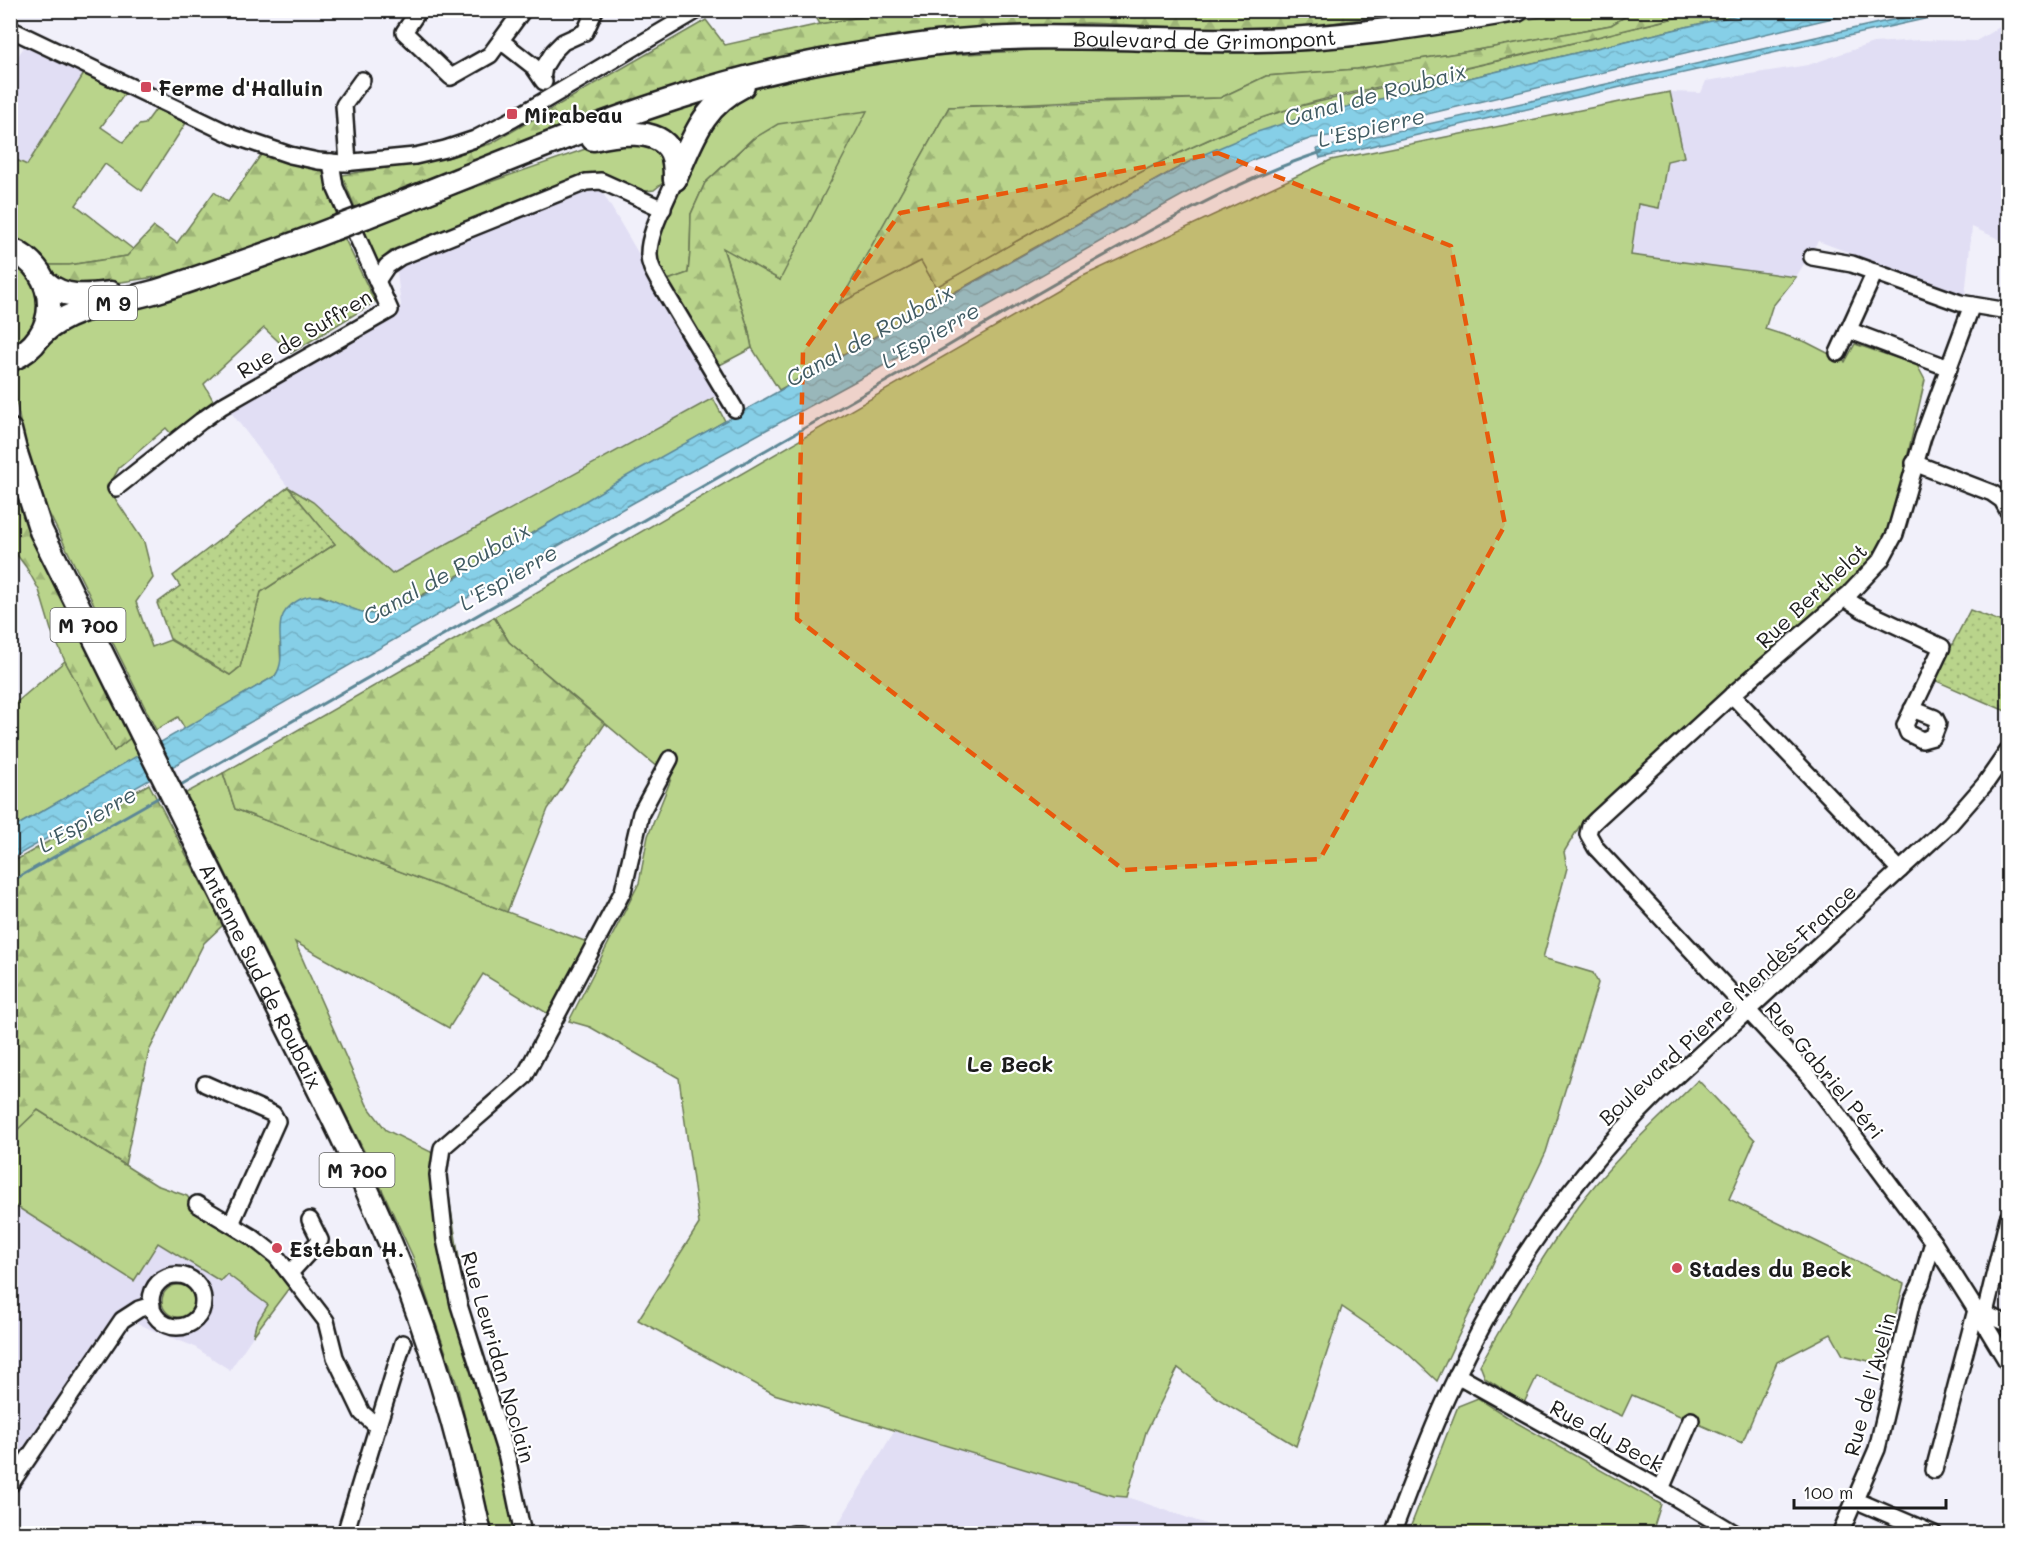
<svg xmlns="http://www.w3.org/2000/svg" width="2019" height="1544" viewBox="0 0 2019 1544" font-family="Mali,sans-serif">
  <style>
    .built { fill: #e1def4 }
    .grass { fill: #b9d48b; stroke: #6a7854; stroke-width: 1.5 }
    .forest { fill: url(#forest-firs); stroke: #6a7854; stroke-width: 1.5 }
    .park { fill: url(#park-dots); stroke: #6a7854; stroke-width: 1.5 }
    .water { fill: url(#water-waves); stroke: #5c8796; stroke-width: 1.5 }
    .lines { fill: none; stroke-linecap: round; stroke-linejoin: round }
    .stream { stroke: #5c8796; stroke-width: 3 }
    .minor-casing { stroke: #1c1c1c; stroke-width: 20 }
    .highway-casing { stroke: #1c1c1c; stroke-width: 27 }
    .minor { stroke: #fff; stroke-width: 15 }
    .highway { stroke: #fff; stroke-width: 22 }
    .highway-bridge-casing { stroke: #1c1c1c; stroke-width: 27; stroke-linecap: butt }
    .highway-bridge { stroke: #fff; stroke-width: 22 }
    .marked { fill: #e8590c; fill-opacity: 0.2; stroke: #e8590c; stroke-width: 4.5; stroke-dasharray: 12 8; stroke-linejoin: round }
    .poi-dot { fill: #d1495b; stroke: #fff; stroke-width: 2 }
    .labels { text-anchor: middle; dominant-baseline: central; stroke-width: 4.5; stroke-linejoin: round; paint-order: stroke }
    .shield { fill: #fff; stroke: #606060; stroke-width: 1.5 }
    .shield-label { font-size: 20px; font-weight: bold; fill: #1c1c1c }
    .street-label { font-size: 21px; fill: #1c1c1c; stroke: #fff }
    .poi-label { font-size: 21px; font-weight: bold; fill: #1c1c1c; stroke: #fff; text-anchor: start }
    .water-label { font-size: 22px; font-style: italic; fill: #415b63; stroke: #fff }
    .neighbourhood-label { font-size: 22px; font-weight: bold; fill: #1c1c1c; stroke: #fff }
  </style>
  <defs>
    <pattern id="forest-firs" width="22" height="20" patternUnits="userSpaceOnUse" patternTransform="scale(1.5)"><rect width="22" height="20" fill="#b9d48b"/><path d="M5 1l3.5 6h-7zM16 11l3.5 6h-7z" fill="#9eb577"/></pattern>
    <pattern id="park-dots" width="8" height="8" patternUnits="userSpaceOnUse" patternTransform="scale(1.5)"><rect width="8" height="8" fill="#b9d48b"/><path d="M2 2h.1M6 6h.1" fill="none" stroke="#9eb577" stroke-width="1.8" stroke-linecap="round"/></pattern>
    <pattern id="water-waves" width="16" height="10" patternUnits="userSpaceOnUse" patternTransform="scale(1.5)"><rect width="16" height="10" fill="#86cfe7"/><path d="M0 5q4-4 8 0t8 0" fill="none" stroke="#73b1c6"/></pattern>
  </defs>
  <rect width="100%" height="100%" fill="#f1f0fa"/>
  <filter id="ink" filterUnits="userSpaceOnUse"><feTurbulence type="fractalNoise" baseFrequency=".0167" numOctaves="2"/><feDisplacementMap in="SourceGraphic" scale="12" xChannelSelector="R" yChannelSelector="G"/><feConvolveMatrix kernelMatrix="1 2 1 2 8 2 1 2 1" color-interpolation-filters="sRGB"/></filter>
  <g filter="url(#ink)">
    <g class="built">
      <polygon points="2008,22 2008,241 2001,240 1972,227 1965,296 1818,241 1796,277 1631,255 1638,204 1659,208 1667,161 1683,156 1670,92 1701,93 1706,81 1808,65 1873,43 1920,40 1976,41"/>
      <polygon points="28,41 85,72 27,165 11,157 10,68"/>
      <polygon points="597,183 721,394 392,574 313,502 288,487 230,411 241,398 401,306 396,264"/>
      <polygon points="11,1203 133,1281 158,1243 220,1281 226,1274 269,1305 256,1324 253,1336 230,1370 193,1346 154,1331 133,1321 11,1503"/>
      <polygon points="895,1430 1114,1496 1127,1497 1232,1533 832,1534"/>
    </g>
    <g class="grass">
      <polygon points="812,11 896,11 820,24"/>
      <path d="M1581 11H1635L1611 25 1489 48 1357 69 1266 76 1220 98 1075 101 949 107 840 303 921 261 936 287 1097 195 1171 156 1254 120 1296 107 1524 55 1703 11H1754L1304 117C1258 132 1214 149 1172 171L779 390 752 348 748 328 723 247 780 280 753 138 705 183 691 214 690 252 688 273 665 281 657 261V240L690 158 706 123 744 90 852 67 933 56 1504 23Z"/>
      <polygon points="85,72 126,92 101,127 123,142 139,125 145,124 156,109 186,123 142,191 105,164 76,205 134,250 127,256 69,265 46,265 11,239 10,157 27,165"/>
      <polygon points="1670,92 1684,157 1667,161 1659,208 1638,204 1631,255 1796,277 1772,307 1765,329 1806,342 1845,362 1855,344 1917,365 1925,380 1893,518 1883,547 1868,568 1728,689 1579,827 1564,852 1567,868 1543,958 1593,973 1598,983 1546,1152 1437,1381 1402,1348 1342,1307 1296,1446 1220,1400 1178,1368 1146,1432 1127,1497 1114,1496 774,1394 638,1320 699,1224 679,1078 590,1027 569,1021 639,883 648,836 671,779 509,642 494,617 1081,277 1331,160"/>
      <polygon points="710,97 682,154 621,126"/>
      <polygon points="642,141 668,158 665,181 654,190 646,191 630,187 573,181 392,250 376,264 360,227 594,146"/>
      <path d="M344 237 375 302 291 353 264 328 204 384 214 402 173 436 166 428 119 468 108 488 144 542 153 578 136 602 152 647 170 640 230 675 240 667 261 592 335 544 288 487 313 502 392 574 713 398 725 421 475 566 395 610C363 620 349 607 320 595L280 644 281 667 275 676 185 729 178 717 156 730 45 505 26 452 14 390 15 374 20 368 33 358 54 337 71 327 125 312Z"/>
      <polygon points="10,256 33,274 41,317 10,353"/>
      <polygon points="65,661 114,751 134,735 142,754 11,829 11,707"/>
      <polygon points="223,773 235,809 587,942 550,1015 483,974 449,1028 295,942 367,1105 386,1130 431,1152 446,1179 480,1386 498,1447 517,1533 493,1533 457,1385 413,1257 368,1159 186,793"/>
      <path d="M1698 1080 1755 1140 1729 1199 1904 1284 1882 1364 1843 1355 1831 1334 1777 1362 1742 1443 1632 1395 1622 1416 1537 1376 1524 1403 1485 1378 1480 1365C1510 1311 1540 1259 1576 1209 1611 1161 1657 1121 1698 1080Z"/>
      <polygon points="38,1110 156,1185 187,1196 199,1211 247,1243 279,1270 292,1284 253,1336 256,1324 268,1305 227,1274 220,1281 158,1243 134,1281 11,1203 10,1136"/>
      <circle cx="178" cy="1301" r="16"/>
      <polygon points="1478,1398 1512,1420 1661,1504 1652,1533 1408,1533 1458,1406"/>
    </g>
    <g class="forest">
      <polygon points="896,11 1413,11 1312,26 1256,30 1087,23 965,32 872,42 356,210 342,175 451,157 492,143 706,20 725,45 820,24"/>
      <path d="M1635 11H1703C1616 32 1530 54 1443 73 1380 87 1314 98 1253 121 1142 164 1040 229 936 287L921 261 839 304 949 107 1220 98 1266 76 1357 69 1489 48 1611 25Z"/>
      <polygon points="867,111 780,280 723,248 748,328 752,348 718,366 665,281 688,273 690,252 691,214 705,183 753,139 778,124"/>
      <polygon points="263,152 323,170 339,216 184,273 114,283 72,287 58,279 46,265 69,265 127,256 154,227 177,243 214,192 228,202"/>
      <polygon points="10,482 53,576 134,735 114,751 65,661 51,630 39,590 26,567 11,547"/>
      <polygon points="494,617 509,642 605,724 548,809 507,912 235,809 223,773"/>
      <polygon points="149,784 223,925 204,943 149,1051 125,1165 38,1110 11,1136 11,863"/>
    </g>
    <g class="park">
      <polygon points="288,487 335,544 261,592 240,667 230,675 170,639 157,603 180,586 173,576"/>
      <polygon points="1970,610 2008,624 2008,712 1934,680"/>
    </g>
    <g class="water">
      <path d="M1754 11H1862L1339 135 1312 138 1255 159 1208 181 1134 222 874 371 633 503 11 859V829L275 676C292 652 264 620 297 601 330 581 355 629 397 609 479 569 556 517 634 472 748 408 862 345 976 281 1050 240 1124 197 1200 156L1254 133 1304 117Z"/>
      <polygon points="1932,11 1960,11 1625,86 1320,158 1317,149"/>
    </g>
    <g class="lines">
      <g class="stream">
        <path d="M177 787 948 346C1015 306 1083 267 1151 230 1206 201 1262 171 1322 152"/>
        <polyline points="10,882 163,795"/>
      </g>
      <g class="minor-casing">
        <g id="minor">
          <polyline points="419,10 404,32 451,77 490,55 523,10"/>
          <polyline points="10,29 234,136 290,155 318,161 343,163 415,156 445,149 475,139 513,119 698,10"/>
          <polyline points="501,41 533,66 544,82"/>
          <polyline points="542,79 544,67 554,51 563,42 585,32 595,10"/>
          <polyline points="348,163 344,105 362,80"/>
          <path d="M675 179C667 200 648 233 649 255 649 265 654 273 659 282L735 409"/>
          <polyline points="1812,257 1852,264 1960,303 2008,311"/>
          <polyline points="377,281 387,266 400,257 586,182 601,181 663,209"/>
          <polyline points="1972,305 1923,437 1895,534 1881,560 1850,593 1732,695 1597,819 1590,826 1588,834 1596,848 1811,1078 1933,1242 1976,1310 2008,1324"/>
          <polyline points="1848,330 1949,368"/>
          <polyline points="1838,353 1875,272"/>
          <polyline points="1914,463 1992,493 2002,500 2008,511"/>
          <polyline points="116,488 201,421 222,406 390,310 335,187 331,162"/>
          <polyline points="1844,598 1863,610 1942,647 1905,725 1908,733 1922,740 1933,737 1938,724 1935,718 1912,709"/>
          <polyline points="1732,695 1900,870"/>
          <polyline points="205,1084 273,1114 277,1121 231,1224"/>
          <polyline points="197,1204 252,1237 276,1256 326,1321 335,1357 362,1413 378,1427"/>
          <polyline points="290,1273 320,1240 310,1220"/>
          <circle cx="177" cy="1301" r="26"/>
          <polyline points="1976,1310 2008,1363"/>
          <polyline points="1985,1313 2008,1218"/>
          <polyline points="1457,1375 1661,1489 1736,1534"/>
          <polyline points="1934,1470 1976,1310"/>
          <polyline points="10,1485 122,1320 139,1309 152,1305"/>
          <polyline points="1661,1489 1691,1420"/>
          <polyline points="1855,1500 1934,1534"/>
          <polyline points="345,1534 403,1343"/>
          <polyline points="523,1534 507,1457 459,1305 445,1240 438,1175 442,1148 524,1077 623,891 641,813 670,759"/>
          <polyline points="793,1534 800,1534"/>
          <path d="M1392 1534C1411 1484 1429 1434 1452 1386 1503 1276 1572 1178 1658 1093L1950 824 1985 784 2008 751"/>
          <polyline points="1840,1534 1877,1449 1912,1301 1921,1283 1933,1242"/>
        </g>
      </g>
      <g class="highway-casing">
        <g id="highway">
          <path d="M593 139C614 134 658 126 671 152 675 160 675 170 675 179"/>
          <path d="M675 179C693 140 701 107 743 86"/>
          <path id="s1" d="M365 217C483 171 605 117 727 83 795 64 866 52 937 43 1043 31 1151 42 1257 40 1345 39 1430 24 1517 10"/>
          <path d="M10 249C62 271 62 339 10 360"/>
          <path d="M45 282C64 299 86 296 111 293"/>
          <path d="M41 335C71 305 124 302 164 289 221 270 277 251 333 229"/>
          <path id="s2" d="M10 430 15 450 41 531C114 676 185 821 257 966 305 1063 356 1159 397 1259 434 1348 460 1440 480 1534"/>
        </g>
      </g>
      <use href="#minor" class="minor"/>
      <use href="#highway" class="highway"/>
      <g class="highway-bridge-casing">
        <polyline id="highway-bridge" points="333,229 365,217"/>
      </g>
      <use href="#highway-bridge" class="highway-bridge"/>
    </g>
  </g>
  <path class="marked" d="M1218 153 1451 246 1505 525 1320 859 1124 870 797 619 803 352 900 213Z"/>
  <g class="poi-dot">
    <rect x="140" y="81" width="12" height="12" rx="3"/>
    <rect x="506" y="108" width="12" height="12" rx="3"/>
    <circle cx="277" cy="1248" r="6"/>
    <circle cx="1677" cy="1268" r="6"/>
  </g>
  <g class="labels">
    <g class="shield">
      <rect x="89" y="286" width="48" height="34" rx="4.5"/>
      <rect x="50.5" y="608" width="75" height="34" rx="4.5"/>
      <rect x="319.5" y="1153" width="75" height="34" rx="4.5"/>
    </g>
    <g class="shield-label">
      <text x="113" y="303">M 9</text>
      <text x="88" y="625">M 700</text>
      <text x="357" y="1170">M 700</text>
    </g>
    <g class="street-label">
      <text stroke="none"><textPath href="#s1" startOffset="868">Boulevard de Grimonpont</textPath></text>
      <text transform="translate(304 333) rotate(-31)">Rue de Suffren</text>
      <text transform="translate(1811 595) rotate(-43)">Rue Berthelot</text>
      <text stroke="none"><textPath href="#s2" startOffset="602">Antenne Sud de Roubaix</textPath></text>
      <text transform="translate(1727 1004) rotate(-43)">Boulevard Pierre Mendès-France</text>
      <text transform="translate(1825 1070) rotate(50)">Rue Gabriel Péri</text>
      <text transform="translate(499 1357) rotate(74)">Rue Leuridan Noclain</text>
      <text transform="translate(1869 1384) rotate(-75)">Rue de l'Avelin</text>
      <text transform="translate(1607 1435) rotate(29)">Rue du Beck</text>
    </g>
    <g class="poi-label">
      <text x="158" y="87">Ferme d'Halluin</text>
      <text x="524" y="114">Mirabeau</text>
      <text x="289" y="1248">Esteban H.</text>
      <text x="1689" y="1268">Stades du Beck</text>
    </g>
    <g class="water-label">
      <text transform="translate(1375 94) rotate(-15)">Canal de Roubaix</text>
      <text transform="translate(1371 127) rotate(-13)">L'Espierre</text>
      <text transform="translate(869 335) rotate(-29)">Canal de Roubaix</text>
      <text transform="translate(930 335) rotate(-30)">L'Espierre</text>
      <text transform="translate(446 573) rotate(-29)">Canal de Roubaix</text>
      <text transform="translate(508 577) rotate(-30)">L'Espierre</text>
      <text transform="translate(87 819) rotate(-30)">L'Espierre</text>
    </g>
    <g class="neighbourhood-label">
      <text x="1010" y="1063">Le Beck</text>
    </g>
  </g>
  <rect width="2019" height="1544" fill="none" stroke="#fff" stroke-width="36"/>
  <rect x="18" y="18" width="1983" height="1508" fill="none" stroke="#1c1c1c" stroke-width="2" filter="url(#ink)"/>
  <path d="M1794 1499v9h152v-9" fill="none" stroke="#1c1c1c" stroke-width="3"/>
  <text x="1803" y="1499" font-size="18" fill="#1c1c1c" stroke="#ffffff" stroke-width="4.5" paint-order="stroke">100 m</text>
</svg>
